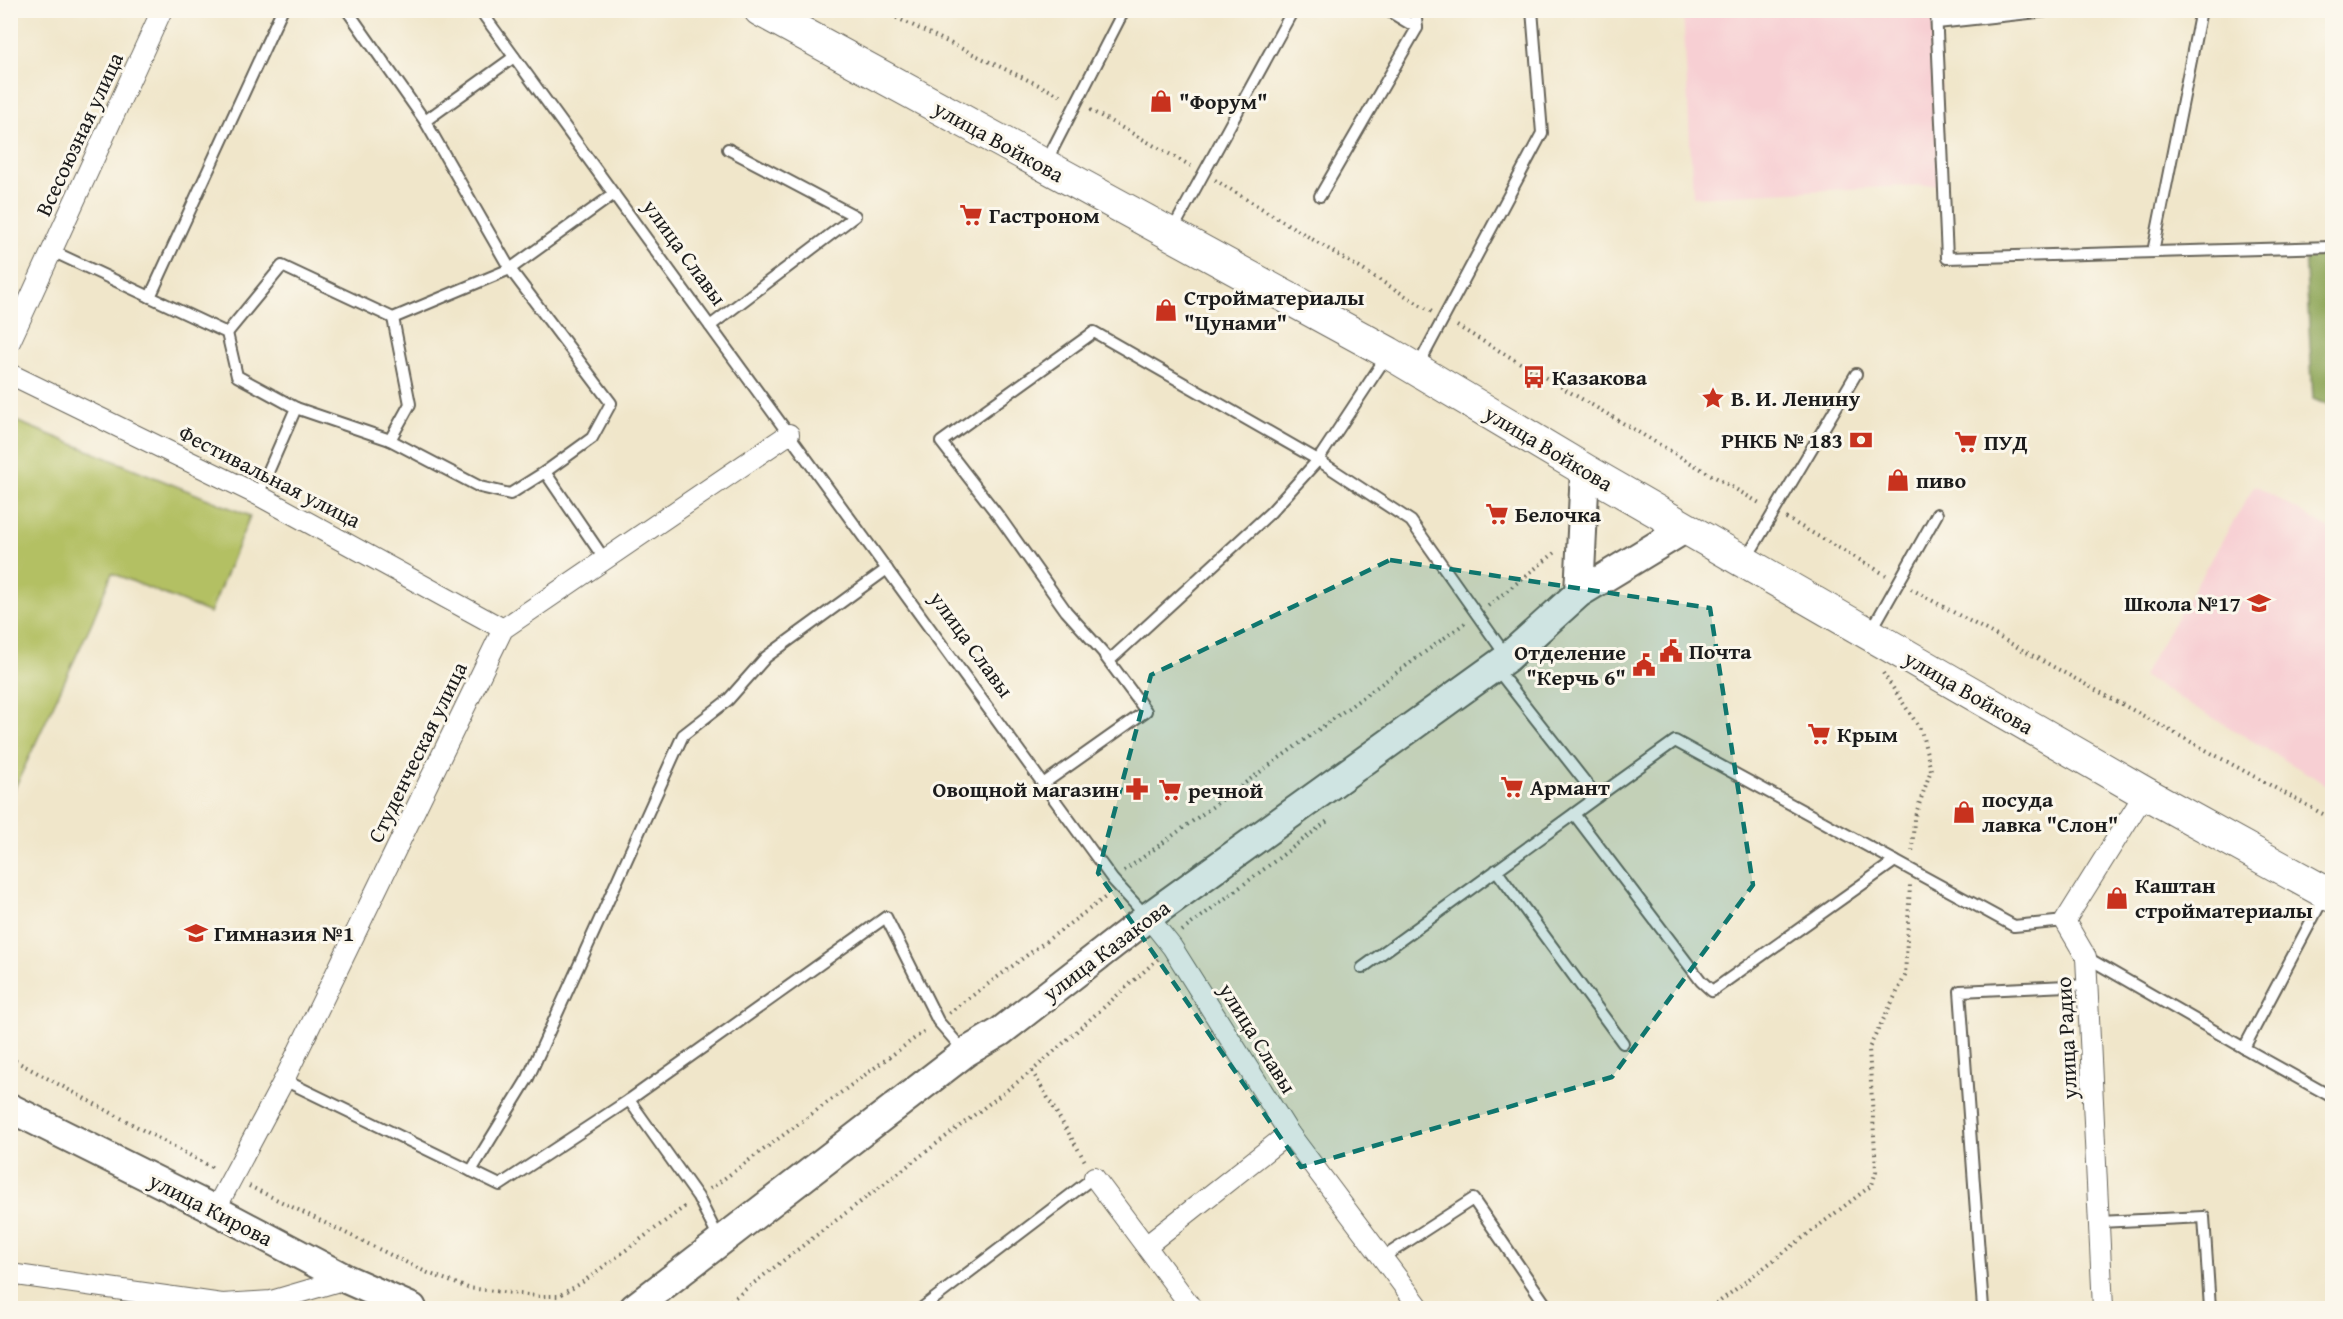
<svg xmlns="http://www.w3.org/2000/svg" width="2343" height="1319" viewBox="0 0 2343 1319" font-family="'Gentium Book Plus',serif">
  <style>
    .built { fill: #f7cfd3 }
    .green { fill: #b3c063; stroke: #686e40; stroke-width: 1.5 }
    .forest { fill: #8ea659; stroke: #55613a; stroke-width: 1.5 }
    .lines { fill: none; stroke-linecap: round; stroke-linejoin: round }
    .lane-casing { stroke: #666359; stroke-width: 14 }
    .street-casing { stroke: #666359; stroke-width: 22 }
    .secondary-casing { stroke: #666359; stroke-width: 32 }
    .primary-casing { stroke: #666359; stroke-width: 34 }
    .path { stroke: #666359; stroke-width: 4; stroke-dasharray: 1.5 4.5; stroke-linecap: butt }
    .lane { stroke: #fff; stroke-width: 10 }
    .street { stroke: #fff; stroke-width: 20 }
    .secondary { stroke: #fff; stroke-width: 28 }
    .primary { stroke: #fff; stroke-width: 32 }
    .marked { fill: #0f766e; fill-opacity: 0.2; stroke: #0f766e; stroke-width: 4.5; stroke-dasharray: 12 8; stroke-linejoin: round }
    .labels { text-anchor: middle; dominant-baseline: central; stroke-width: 6; stroke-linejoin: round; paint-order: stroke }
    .poi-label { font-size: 22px; font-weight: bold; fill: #1c1c1c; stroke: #fbf7ec; text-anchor: start }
    .street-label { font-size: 22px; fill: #1c1c1c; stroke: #fbf7ec }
  </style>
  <rect width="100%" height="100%" fill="#fbf7ec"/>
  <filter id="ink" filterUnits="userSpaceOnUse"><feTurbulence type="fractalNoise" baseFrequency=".0167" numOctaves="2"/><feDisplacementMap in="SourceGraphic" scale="12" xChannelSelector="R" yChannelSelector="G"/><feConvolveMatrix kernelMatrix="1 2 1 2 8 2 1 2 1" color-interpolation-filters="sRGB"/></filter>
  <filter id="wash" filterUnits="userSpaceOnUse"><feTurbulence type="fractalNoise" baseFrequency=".008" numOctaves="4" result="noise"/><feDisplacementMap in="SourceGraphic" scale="24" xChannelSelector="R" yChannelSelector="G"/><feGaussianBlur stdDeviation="1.35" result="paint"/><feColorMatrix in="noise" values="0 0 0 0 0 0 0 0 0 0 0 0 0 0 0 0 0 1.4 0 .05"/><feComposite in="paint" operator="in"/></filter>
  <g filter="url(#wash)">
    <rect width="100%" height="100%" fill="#f0e6ca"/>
    <g class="built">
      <polygon points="1683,11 1937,11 1946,184 1693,197"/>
      <polygon points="2255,485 2332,530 2332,788 2142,676"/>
    </g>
    <polygon class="green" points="11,419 250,516 210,613 112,573 92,622 11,796"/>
    <polygon class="forest" points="2332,248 2332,407 2313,399 2305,252"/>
  </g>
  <g filter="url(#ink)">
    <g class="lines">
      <g class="lane-casing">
        <g id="lane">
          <polyline points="347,10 425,121"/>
          <polyline points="480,10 1113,880 1147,917"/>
          <polyline points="1387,10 1417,28"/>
          <polyline points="1936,10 1947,258 2332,247"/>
          <polyline points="1937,23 2056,10"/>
          <polyline points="514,57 425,121 510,269 611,403 592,438 545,472"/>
          <polyline points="1045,164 1124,10"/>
          <polyline points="1320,196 1417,28 1415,10"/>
          <polyline points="1172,231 1293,10"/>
          <polyline points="52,251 227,333 237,376 296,408 258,495"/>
          <polyline points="2153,252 2201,10"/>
          <polyline points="150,297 282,10"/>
          <polyline points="710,326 855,216 728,149"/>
          <polyline points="227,333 282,266 393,318 510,269 614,194"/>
          <polyline points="1388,354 1318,460 1271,512 1110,660 1066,611 1000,518 941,442 1094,332 1318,460 1411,521 1507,657"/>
          <polyline points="1418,366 1542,133 1532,10"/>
          <polyline points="296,408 390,440 410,404 393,318"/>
          <polyline points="390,440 480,487 510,494 545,472 605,560"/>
          <polyline points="1746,559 1856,374"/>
          <polyline points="1871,631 1937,514"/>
          <polyline points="1495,667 1597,797 1675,741 2014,926 2065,921"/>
          <polyline points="1043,784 1146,711 1105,656"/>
          <polyline points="1574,814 1701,981 1712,991 1895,861"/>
          <polyline points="1496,870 1623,1043"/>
          <polyline points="2325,895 2244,1048 2332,1097"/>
          <polyline points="2086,957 2244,1048"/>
          <polyline points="1362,968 1597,797"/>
          <polyline points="284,1080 500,1185 629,1100 698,1197 720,1241"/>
          <polyline points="629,1100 886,917 938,1021 965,1052"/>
          <polyline points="471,1171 528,1078 683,735 728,700 766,657 887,569"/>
          <polyline points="2099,1222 2204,1217 2210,1308"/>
          <polyline points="1382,1258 1473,1199 1548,1308"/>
          <polyline points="922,1308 1094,1177"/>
          <polyline points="1983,1308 1960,991 2087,985"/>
        </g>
      </g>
      <g class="street-casing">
        <g id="street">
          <polyline points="10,342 162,10"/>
          <polyline points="10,374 258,495 503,629"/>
          <polyline points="1148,917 1172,947 1289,1133 1420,1308"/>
          <polyline points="1094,1177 1192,1308"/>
          <polyline points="215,1210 284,1080 503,629 789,434"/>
          <polyline points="1146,1246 1289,1133"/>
          <polyline points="10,1274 222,1304 271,1301 346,1279"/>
          <polyline points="2103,1308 2086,957 2065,921 2145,793"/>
        </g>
      </g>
      <g class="secondary-casing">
        <g id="secondary">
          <polyline points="1579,593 1585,470"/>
          <polyline points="10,1108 215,1210 346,1279 412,1308"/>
          <polyline points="634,1308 966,1052 1000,1032 1148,917 1507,658 1579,593 1686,528"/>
        </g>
      </g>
      <g class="primary-casing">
        <polyline id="primary" points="760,10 1389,353 1585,470 2145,793 2332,896"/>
      </g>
      <g class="path">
        <polyline points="880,10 1064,97"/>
        <polyline points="1090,110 1191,166"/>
        <polyline points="1215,180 1432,312"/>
        <polyline points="1457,326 1761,504"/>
        <polyline points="1786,518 1886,575"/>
        <polyline points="1911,589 2332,819"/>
        <polyline points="1488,606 1557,551"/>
        <polyline points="1883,673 1921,730 1931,770 1914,819 1912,854"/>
        <polyline points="1124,871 1465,623"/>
        <polyline points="1182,931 1329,820"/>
        <polyline points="949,1013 1107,896"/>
        <polyline points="10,1058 215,1169"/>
        <polyline points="1032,1071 1085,1161"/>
        <polyline points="249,1186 428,1273 468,1288 537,1296 558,1296 580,1284 687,1205"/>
        <polyline points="710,1189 926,1030"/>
        <polyline points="721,1308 1032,1071 1158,959"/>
        <polyline points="1711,1308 1872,1185 1876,1171 1869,1048 1905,976 1910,885"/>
      </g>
      <use href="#lane" class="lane"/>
      <use href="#street" class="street"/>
      <use href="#secondary" class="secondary"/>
      <use href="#primary" class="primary"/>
    </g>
  </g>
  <path class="marked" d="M1390 560 1710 608 1753 885 1612 1077 1301 1167 1098 873 1151 675Z"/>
  <defs>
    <g id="shop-bare" transform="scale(1.8)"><path d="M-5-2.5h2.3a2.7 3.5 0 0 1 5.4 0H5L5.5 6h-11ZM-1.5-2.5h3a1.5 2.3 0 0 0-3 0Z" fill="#c8321e" stroke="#fbf7ec" stroke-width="2.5" paint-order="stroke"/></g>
    <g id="supermarket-bare" transform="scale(1.8)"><path d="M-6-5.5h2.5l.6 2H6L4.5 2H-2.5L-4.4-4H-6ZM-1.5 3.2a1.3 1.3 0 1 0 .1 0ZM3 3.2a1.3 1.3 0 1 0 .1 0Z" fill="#c8321e" stroke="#fbf7ec" stroke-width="2.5" paint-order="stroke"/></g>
    <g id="bus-bare" transform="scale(1.8)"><path d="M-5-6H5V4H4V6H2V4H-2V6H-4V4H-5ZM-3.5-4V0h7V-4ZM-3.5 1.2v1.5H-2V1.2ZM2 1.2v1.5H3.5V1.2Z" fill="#c8321e" stroke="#fbf7ec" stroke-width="2.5" paint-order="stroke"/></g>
    <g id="sight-bare" transform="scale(1.8)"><path d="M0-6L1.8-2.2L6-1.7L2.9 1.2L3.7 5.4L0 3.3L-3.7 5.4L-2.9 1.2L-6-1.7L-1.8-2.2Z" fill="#c8321e" stroke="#fbf7ec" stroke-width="2.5" paint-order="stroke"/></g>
    <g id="bank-bare" transform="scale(1.8)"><path d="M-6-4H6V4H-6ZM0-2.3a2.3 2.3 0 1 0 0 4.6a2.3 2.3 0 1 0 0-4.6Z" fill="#c8321e" stroke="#fbf7ec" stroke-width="2.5" paint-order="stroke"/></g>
    <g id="school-bare" transform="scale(1.8)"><path d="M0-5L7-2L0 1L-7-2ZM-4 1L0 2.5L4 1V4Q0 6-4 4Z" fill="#c8321e" stroke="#fbf7ec" stroke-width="2.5" paint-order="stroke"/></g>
    <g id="civic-bare" transform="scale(1.8)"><path d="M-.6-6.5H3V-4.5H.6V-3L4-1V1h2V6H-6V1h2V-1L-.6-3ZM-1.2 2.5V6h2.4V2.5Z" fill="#c8321e" stroke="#fbf7ec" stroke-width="2.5" paint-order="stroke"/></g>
    <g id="pharmacy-bare" transform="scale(1.8)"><path d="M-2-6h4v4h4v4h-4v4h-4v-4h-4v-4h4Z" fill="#c8321e" stroke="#fbf7ec" stroke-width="2.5" paint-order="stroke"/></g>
  </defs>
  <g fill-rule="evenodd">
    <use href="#shop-bare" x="1161" y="101"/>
    <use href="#supermarket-bare" x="971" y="215"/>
    <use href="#shop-bare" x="1166" y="310"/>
    <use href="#bus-bare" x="1534" y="377"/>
    <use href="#sight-bare" x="1713" y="398"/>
    <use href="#bank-bare" x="1861" y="440"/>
    <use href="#supermarket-bare" x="1966" y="442"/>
    <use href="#shop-bare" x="1898" y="480"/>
    <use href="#supermarket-bare" x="1497" y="514"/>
    <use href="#school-bare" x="2259" y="603"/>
    <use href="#civic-bare" x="1671" y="651"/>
    <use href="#civic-bare" x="1644" y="665"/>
    <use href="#supermarket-bare" x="1819" y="734"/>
    <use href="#supermarket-bare" x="1512" y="787"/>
    <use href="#pharmacy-bare" x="1137" y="789"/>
    <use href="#supermarket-bare" x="1170" y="790"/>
    <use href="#shop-bare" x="1964" y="812"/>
    <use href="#shop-bare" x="2117" y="898"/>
    <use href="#school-bare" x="196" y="933"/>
  </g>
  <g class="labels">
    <g class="poi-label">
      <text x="1179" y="101">"Форум"</text>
      <text x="989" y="215">Гастроном</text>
      <text x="1184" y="297">Стройматериалы<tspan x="1184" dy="25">"Цунами"</tspan></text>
      <text x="1552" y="377">Казакова</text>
      <text x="1731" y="398">В. И. Ленину</text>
      <text x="1843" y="440" text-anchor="end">РНКБ № 183</text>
      <text x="1984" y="442">ПУД</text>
      <text x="1916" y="480">пиво</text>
      <text x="1515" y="514">Белочка</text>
      <text x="2241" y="603" text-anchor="end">Школа №17</text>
      <text x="1689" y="651">Почта</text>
      <text x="1626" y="652" text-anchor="end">Отделение<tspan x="1626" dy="25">"Керчь 6"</tspan></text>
      <text x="1837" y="734">Крым</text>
      <text x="1530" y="787">Армант</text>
      <text x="1119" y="789" text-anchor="end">Овощной магазин</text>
      <text x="1188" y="790">речной</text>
      <text x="1982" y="799">посуда<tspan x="1982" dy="25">лавка "Слон"</tspan></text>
      <text x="2135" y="885">Каштан<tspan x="2135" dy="25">стройматериалы</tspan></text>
      <text x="214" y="933">Гимназия №1</text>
    </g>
    <g class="street-label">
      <text transform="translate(79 134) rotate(-65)">Всесоюзная улица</text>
      <text transform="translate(999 141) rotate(29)">улица Войкова</text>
      <text transform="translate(685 252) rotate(54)">улица Славы</text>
      <text transform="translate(1549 448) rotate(31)">улица Войкова</text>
      <text transform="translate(270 476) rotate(27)">Фестивальная улица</text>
      <text transform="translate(972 644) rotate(54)">улица Славы</text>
      <text transform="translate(1969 692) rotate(30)">улица Войкова</text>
      <text transform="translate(417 752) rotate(-64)">Студенческая улица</text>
      <text transform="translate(1106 950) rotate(-37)">улица Казакова</text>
      <text transform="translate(1258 1038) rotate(58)">улица Славы</text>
      <text transform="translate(2066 1038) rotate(-93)">улица Радио</text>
      <text transform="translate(211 1209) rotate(27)">улица Кирова</text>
    </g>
  </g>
  <rect width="2343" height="1319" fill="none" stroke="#fbf7ec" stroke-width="36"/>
</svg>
